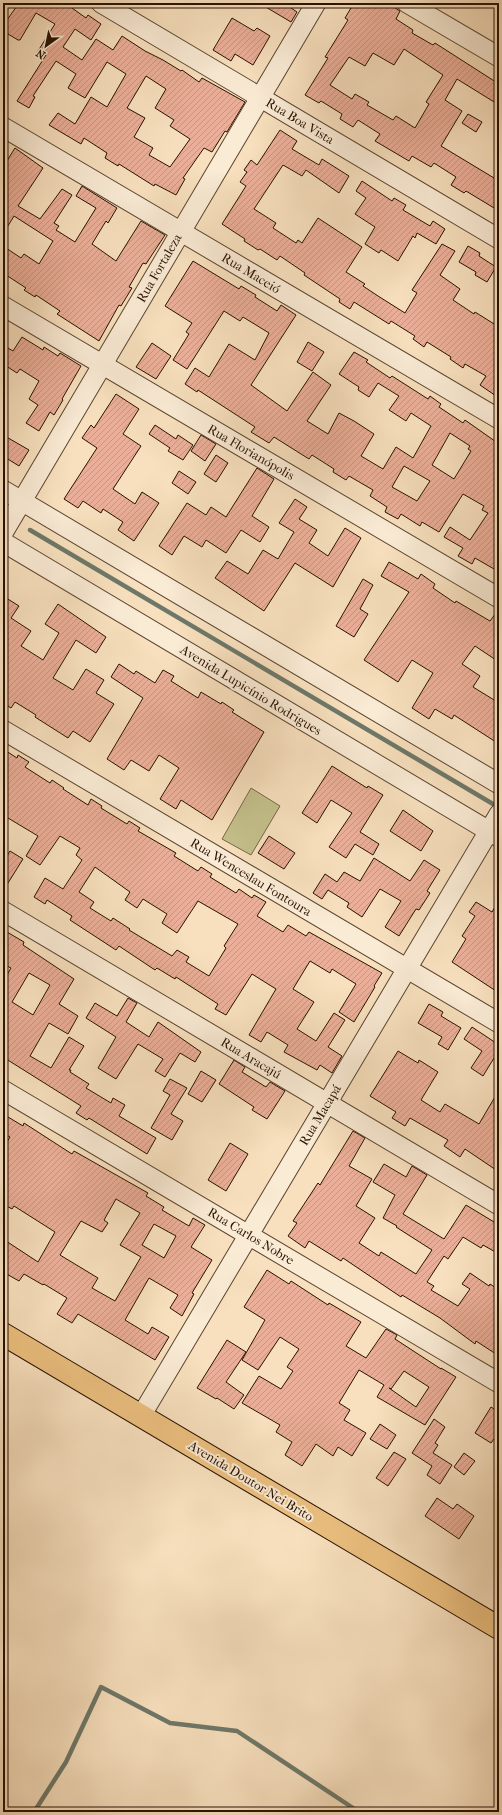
<svg xmlns="http://www.w3.org/2000/svg" width="502" height="1815" viewBox="0 0 502 1815" font-family="'IM FELL French Canon',serif">
  <style>
    .park { fill: #c4c08c; stroke: #766846 }
    .lines { fill: none; stroke-linecap: round; stroke-linejoin: round }
    .stream { stroke: #6e7869; stroke-width: 4.5 }
    .building { fill: url(#building-hatch); stroke: #281100; fill-rule: evenodd }
    .minor-casing { stroke: #5c4530; stroke-width: 21 }
    .major-casing { stroke: #281100; stroke-width: 24 }
    .minor { stroke: #faebd5; stroke-width: 19 }
    .major { stroke: #ecc07f; stroke-width: 22 }
    .labels { text-anchor: middle; dominant-baseline: central; stroke-width: 4; stroke-linejoin: round; paint-order: stroke }
    .street-label { font-size: 13px; fill: #281100; stroke: #faebd5 }
  </style>
  <defs>
    <pattern id="building-hatch" width="6" height="6" patternUnits="userSpaceOnUse"><rect width="6" height="6" fill="#ebaf99"/><path d="M-1 1l2-2M0 6l6-6M5 7l2-2" fill="none" stroke="#ca9682"/></pattern>
  </defs>
  <rect width="100%" height="100%" fill="#f8e0be"/>
  <filter id="stains"><feTurbulence type="fractalNoise" baseFrequency=".005" numOctaves="4"/><feColorMatrix values="0 0 0 0 .2 0 0 0 0 .09 0 0 0 0 .02 0 0 0 .5 -.17"/></filter>
  <radialGradient id="worn" r=".72"><stop offset=".6" stop-color="#630" stop-opacity="0"/><stop offset="1" stop-color="#630" stop-opacity=".3"/></radialGradient>
  <polygon class="park" points="251,788 280,806 251,855 222,839"/>
  <g class="lines">
    <g class="stream">
      <polyline points="30,530 493,804"/>
      <polyline points="34,1812 66,1762 101,1687 170,1723 237,1731 359,1812"/>
    </g>
  </g>
  <g class="building">
    <path d="M19 3H65L86 18 88 15 101 24 91 40 75 29 63 47 82 60 96 39 113 50 122 36 145 51 163 60 181 71 182 70 199 82 202 78 245 102 227 132 225 131 212 152 204 148 183 178 185 179 176 195 155 184 154 186 119 164 118 166 105 158 107 153 84 138 81 144 49 125 58 113 75 124 91 97 107 107 126 74 107 62 85 98 68 88 76 74 56 61 33 96 35 97 29 108 17 101 46 55 38 51 55 24 36 13 20 40H18L3 31V18L7 20ZM146 76 166 89 155 108 174 120 170 126 190 139 170 167 149 155 153 148 134 137 145 118 127 108Z"/>
    <polygon points="259,3 294,3 291,8 297,12 291,22"/>
    <path d="M354 3H387L400 11 396 19 413 30 412 33 433 45 435 43 499 84V105L457 79 445 100 462 111 441 146 499 181V211L466 191 464 193 451 185 456 177 434 163 431 167 412 156 409 161 375 141 380 134 358 120 353 127 340 119 342 114 321 101 319 103 305 95 328 58 325 57 348 20 345 18ZM404 49 443 75 426 102 429 104 415 128 396 116 393 120 367 105 369 102 355 94 352 99 330 85 349 57 365 66 373 53 394 65Z"/>
    <polygon points="232,18 254,31 257,28 270,36 253,65 235,54 231,61 213,50"/>
    <polygon points="468,114 482,122 476,132 462,123"/>
    <polygon points="280,130 297,141 292,149 319,165 322,159 349,176 339,193 306,170 302,176 283,165 254,209 276,223 273,228 296,243 298,240 302,243 318,218 362,247 346,272 365,284 363,286 378,296 405,313 417,293 412,290 442,244 455,251 440,275 460,289 453,300 474,314 475,312 499,327 499,398 480,385 486,376 465,364 463,368 450,359 451,357 427,342 424,347 413,339 415,336 391,321 389,324 354,302 350,309 339,302 340,299 304,275 305,273 280,256 277,260 260,249 258,250 244,241 245,239 222,224 246,186 240,182 247,172 244,170 251,160 257,165"/>
    <polygon points="15,148 43,168 18,206 40,219 62,189 72,195 54,223 59,226 56,230 75,242 96,208 76,196 82,186 117,208 108,223 106,221 92,244 116,261 141,221 165,235 146,264 143,263 129,287 132,288 121,306 119,305 99,341 57,314 60,311 36,295 35,297 24,290 26,288 3,273 3,246 21,258 24,254 39,264 53,241 14,216 3,234 3,167"/>
    <polygon points="362,181 392,201 394,198 406,205 403,210 430,226 433,221 445,229 436,244 417,233 415,238 413,236 398,261 381,250 379,253 365,244 375,227 355,214 366,198 356,191"/>
    <polygon points="468,246 480,253 479,256 496,267 487,282 475,275 476,272 459,262"/>
    <path d="M193 261 239 289 241 286 256 295 255 297 277 311 281 305 296 315 251 385 287 411 313 372 331 385 307 421 328 434 339 413 354 421 374 434 361 456 383 469 396 447 413 458 431 426 411 413 406 421 389 410 399 396 378 383 369 397 358 390 359 387 339 374 354 352 368 360 366 362 390 378 392 376 428 399 430 396 441 404 439 407 463 423 465 420 499 444V561L494 569 475 558 472 564 458 556 463 548 444 537 450 527 470 540 488 513 482 510 484 506 463 494 439 532 422 522 420 526 401 514 398 519 385 512 387 507 370 496 373 490 349 476 346 480 333 472 334 469 312 455 309 459 274 437 269 443 251 432 255 427 198 390 197 392 185 384 195 368 209 377 229 344 255 360 269 333 243 317 240 321 224 311 187 369 173 360 189 334 186 332 192 323 165 306ZM450 433 470 446 468 449 471 451 454 479 432 465ZM404 466 430 481 417 501 392 487Z"/>
    <polygon points="22,337 43,350 44,347 58,356 60,353 81,366 62,399 63,400 54,415 50,412 39,431 26,423 38,405 29,399 39,381 20,369 17,373 3,364 3,345 13,351"/>
    <polygon points="308,342 324,352 312,371 297,362"/>
    <polygon points="152,343 171,356 156,379 136,367"/>
    <polygon points="116,394 139,409 123,434 141,446 113,489 135,504 142,492 159,503 134,541 118,530 123,522 103,509 101,513 83,501 78,508 64,499 97,448 82,438 91,425 94,428"/>
    <polygon points="155,425 176,439 178,435 193,445 183,460 168,451 170,448 149,434"/>
    <polygon points="3,435 29,450 19,466 3,456"/>
    <polygon points="201,435 216,444 205,461 191,451"/>
    <polygon points="216,455 228,463 216,482 204,474"/>
    <polygon points="257,468 274,479 252,516 269,527 260,542 241,530 226,553 206,540 202,547 184,536 172,555 159,546 187,503 206,515 211,507 226,517"/>
    <polygon points="179,471 196,482 188,494 172,483"/>
    <polygon points="295,499 307,507 299,519 317,530 309,543 328,556 345,528 361,538 333,587 295,563 264,611 215,578 227,561 248,574 263,550 278,559 294,532 279,523"/>
    <polygon points="389,562 418,579 421,574 435,584 433,588 455,603 456,601 490,621 499,609 499,662 475,646 462,664 480,676 473,687 499,703 499,744 454,715 452,719 435,709 429,719 412,708 433,673 412,660 398,682 364,660 409,592 381,576"/>
    <polygon points="363,579 373,585 360,609 368,614 354,637 336,626"/>
    <polygon points="3,596 19,606 11,618 31,631 21,646 43,660 59,633 45,624 58,604 106,637 96,653 76,640 53,678 73,690 86,669 104,680 96,693 114,704 90,742 73,731 68,738 35,717 36,715 15,702 11,708 3,703"/>
    <polygon points="119,664 134,674 136,671 155,683 163,670 174,676 171,681 198,698 201,692 221,704 222,702 234,710 232,712 264,732 212,820 181,800 176,809 160,799 179,768 159,755 149,771 131,760 124,770 107,759 143,698 111,677"/>
    <path d="M3 749 17 758 18 755 29 762 25 767 50 783 52 780 64 788 63 789 88 805 91 799 102 806 101 808 127 824 129 821 140 828 138 831 176 853 174 856 198 871 201 867 212 874 210 877 236 893 239 889 252 898 254 895 266 902 257 916 283 932 288 925 306 936 309 932 382 973 374 986 375 987 354 1022 339 1012 356 984 332 969 330 973 310 961 293 989 314 1002 297 1029 316 1041 334 1013 345 1020 328 1047 342 1056 332 1073 320 1065 317 1070 284 1052 288 1045 267 1032 261 1042 249 1035 276 989 252 974 226 1015 215 1009 218 1004 176 977 175 979 157 968 155 970 119 946 116 950 70 920 72 916 47 900 45 904 34 897 45 878 63 889 82 860 76 855 80 848 60 836 40 865 26 856 38 836 3 815ZM95 867 130 892 125 900 137 908 143 899 167 914 162 923 177 933 198 901 238 924 224 946 226 948 209 976 186 962 189 957 177 950 172 956 129 930 130 929 113 918 111 921 90 908 94 902 79 892Z"/>
    <polygon points="332,766 367,788 368,786 383,795 360,832 379,844 373,855 355,844 346,858 329,847 352,813 331,800 317,823 302,813"/>
    <polygon points="403,810 433,831 421,851 390,831"/>
    <polygon points="269,836 295,853 284,869 258,853"/>
    <polygon points="10,851 23,859 3,891 3,862"/>
    <polygon points="374,858 410,881 424,860 440,870 427,891 430,893 419,910 416,909 399,936 385,927 401,901 380,889 362,917 347,907 349,903 328,890 322,899 313,893 325,874 337,882 344,872 360,881"/>
    <polygon points="499,900 499,993 452,962 466,939 462,936 475,916 469,912 476,902 492,912"/>
    <path d="M7 932 24 942 23 945 74 979 59 1004 78 1016 68 1034 49 1023 30 1056 51 1068 69 1037 84 1046 69 1070H71L70 1072 89 1084 86 1088 111 1103 113 1098 125 1105 119 1116 156 1138 147 1154 89 1118 87 1120 76 1113 81 1106 3 1057V982L11 968 3 964V939ZM29 973 50 985 33 1015 12 1002Z"/>
    <polygon points="128,998 137,1003 126,1022 149,1037 158,1022 201,1052 195,1062 180,1053 165,1077 155,1071 163,1059 138,1044 116,1079 98,1068 116,1037 86,1018 95,1003 117,1016"/>
    <polygon points="429,1004 443,1012 441,1016 461,1028 448,1050 438,1044 442,1037 418,1023"/>
    <polygon points="472,1027 499,1045 499,1061 494,1058 483,1076 471,1068 482,1051 464,1039"/>
    <polygon points="398,1051 418,1063 419,1060 438,1072 421,1100 440,1112 445,1104 479,1124 499,1090 499,1172 465,1149 460,1157 444,1146 448,1140 410,1118 405,1126 392,1118 396,1112 370,1096"/>
    <polygon points="234,1060 245,1067 242,1072 266,1087 270,1082 285,1091 267,1119 252,1110 254,1107 219,1084"/>
    <polygon points="201,1071 216,1080 202,1102 188,1094"/>
    <polygon points="170,1079 187,1088 171,1114 183,1121 172,1140 151,1128 170,1095 163,1091"/>
    <path d="M3 1114 23 1126 24 1123 72 1154 74 1151 148 1193 146 1196 164 1207 162 1210 189 1226 193 1218 205 1225 191 1247 212 1260 192 1293 194 1294 182 1316 170 1308 178 1295 149 1278 125 1320 148 1334 152 1327 169 1337 155 1360 78 1314 72 1323 57 1314 67 1298 44 1284 43 1285 24 1274 19 1281 3 1272V1239L38 1262 55 1232 14 1206 12 1209 3 1204V1149L10 1137 3 1133ZM116 1199 140 1213 120 1245 141 1257 115 1301 92 1288 98 1278 60 1255 81 1221 102 1232 108 1223 104 1220ZM154 1224 176 1236 164 1258 142 1245Z"/>
    <polygon points="353,1131 365,1138 349,1166 372,1179 356,1206 375,1218 359,1243 379,1256 381,1252 416,1274 432,1250 396,1227 397,1226 383,1218 395,1195 373,1182 384,1164 406,1177 412,1166 427,1175 403,1214 444,1239 466,1205 499,1225 499,1254 483,1245 481,1248 463,1237 448,1259 444,1256 427,1282 434,1286 431,1290 458,1306 470,1289 462,1284 470,1273 489,1286 490,1284 499,1290 499,1356 476,1341 475,1344 440,1318 402,1295 401,1297 343,1258 341,1261 309,1241 305,1248 288,1236 297,1223 293,1221 318,1183 320,1185"/>
    <polygon points="230,1143 248,1154 226,1191 208,1180"/>
    <path d="M267 1270 289 1284 291 1281 328 1305 329 1303 361 1322 346 1346 366 1358 386 1329 397 1335 395 1339 441 1369V1368L456 1377 425 1425 377 1397 384 1385 359 1370 339 1403 350 1410 344 1420 366 1433 352 1456 338 1447 333 1456 316 1444 302 1466 285 1455 292 1442 276 1432 280 1425 242 1403 259 1376 281 1389 293 1371 287 1367 299 1349 280 1337 258 1370 242 1360 265 1320 244 1307ZM404 1371 429 1387 416 1407 389 1388 391 1389Z"/>
    <polygon points="227,1340 246,1352 226,1382 244,1395 234,1409 217,1398 216,1399 197,1388"/>
    <polygon points="491,1407 499,1412 499,1442 494,1439 491,1443 475,1433"/>
    <polygon points="434,1419 445,1427 435,1443 438,1445 433,1453 452,1465 440,1484 427,1475 432,1466 412,1453"/>
    <polygon points="380,1424 396,1435 387,1449 370,1439"/>
    <polygon points="394,1452 406,1459 388,1486 376,1478"/>
    <polygon points="464,1453 475,1461 464,1475 454,1467"/>
    <polygon points="437,1498 453,1509 457,1504 474,1516 459,1539 425,1516"/>
  </g>
  <g class="lines">
    <g class="minor-casing">
      <g id="minor">
        <polyline points="101,3 499,239"/>
        <polyline points="407,3 499,57"/>
        <polyline points="3,127 499,419"/>
        <polyline points="3,306 499,598"/>
        <polyline points="3,490 499,784"/>
        <polyline points="3,533 316,3"/>
        <polyline points="3,542 499,837"/>
        <polyline points="3,730 499,1023"/>
        <polyline points="3,911 499,1205"/>
        <polyline points="3,1090 499,1383"/>
        <polyline points="141,1416 499,814"/>
      </g>
    </g>
    <g class="major-casing">
      <polyline id="major" points="3,1334 499,1628"/>
    </g>
    <use href="#minor" class="minor"/>
    <use href="#major" class="major"/>
  </g>
  <g class="labels">
    <g class="street-label">
      <text transform="translate(300 121) rotate(31)">Rua Boa Vista</text>
      <text transform="translate(159 268) rotate(-60)">Rua Fortaleza</text>
      <text transform="translate(251 273) rotate(31)">Rua Maceió</text>
      <text transform="translate(251 452) rotate(30)">Rua Florianópolis</text>
      <text transform="translate(251 690) rotate(31)">Avenida Lupicínio Rodrigues</text>
      <text transform="translate(251 877) rotate(31)">Rua Wenceslau Fontoura</text>
      <text transform="translate(251 1058) rotate(31)">Rua Aracajú</text>
      <text transform="translate(320 1115) rotate(-59)">Rua Macapá</text>
      <text transform="translate(251 1236) rotate(31)">Rua Carlos Nobre</text>
      <text transform="translate(251 1481) rotate(31)">Avenida Doutor Nei Brito</text>
    </g>
  </g>
  <rect width="502" height="1815" fill="none" stroke="#f8e0be" stroke-width="16"/>
  <rect x="4" y="4" width="494" height="1807" fill="none" stroke="#281100" stroke-width="2"/>
  <rect x="8" y="8" width="486" height="1799" fill="none" stroke="#281100"/>
  <g transform="translate(46 46) rotate(213)" stroke="#faebd5" stroke-width="3" paint-order="stroke">
  <path d="M0-3L7 15L0 10L-7 15Z" fill="#281100"/>
  <text y="-6" font-size="11" font-weight="bold" text-anchor="middle" fill="#281100">N</text>
  </g>
  <rect width="100%" height="100%" filter="url(#stains)"/>
  <rect width="100%" height="100%" fill="url(#worn)"/>
</svg>
